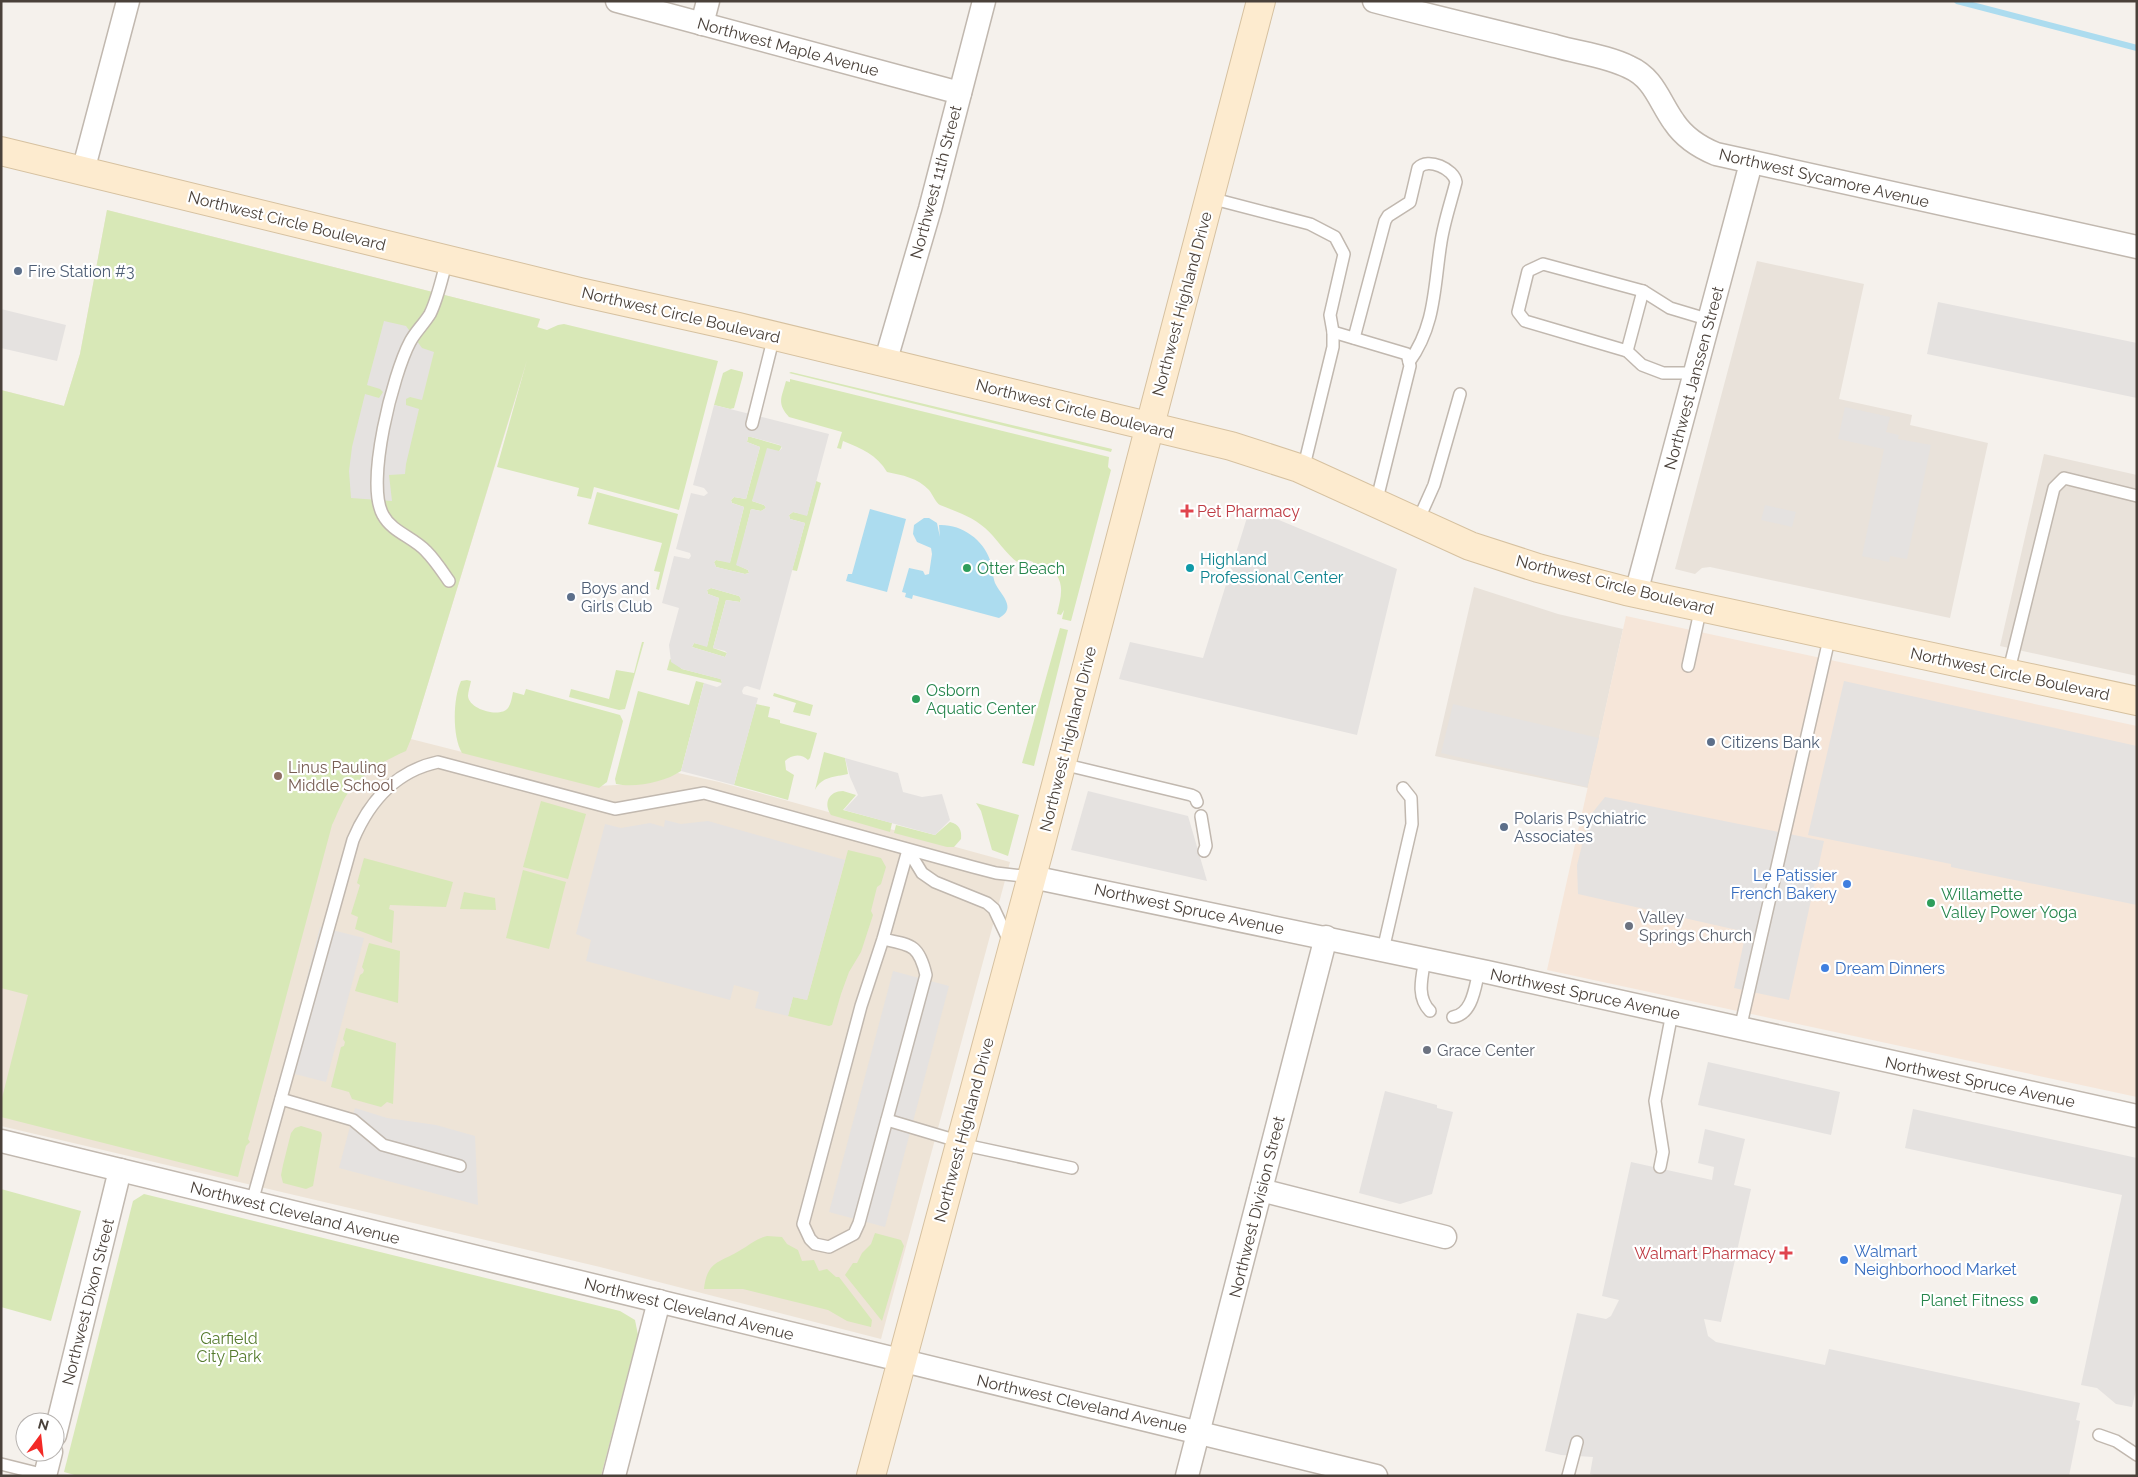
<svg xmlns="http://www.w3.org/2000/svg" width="2138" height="1477" viewBox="0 0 2138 1477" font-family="Raleway,sans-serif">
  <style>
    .residential { fill: #e9e2da }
    .commercial { fill: #f6e6d9 }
    .education { fill: #eee4d7 }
    .green { fill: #d8e8b7 }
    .parking { fill: #e5e2e0; fill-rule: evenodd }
    .water { fill: #acdcef }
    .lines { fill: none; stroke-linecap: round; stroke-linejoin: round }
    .stream { stroke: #acdcef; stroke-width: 6 }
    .lane-casing { stroke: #c1b8af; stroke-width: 14 }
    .street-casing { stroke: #c1b8af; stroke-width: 25 }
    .secondary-casing { stroke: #d6c1a0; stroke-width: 30 }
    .lane { stroke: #fff; stroke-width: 11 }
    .street { stroke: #fff; stroke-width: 22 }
    .secondary { stroke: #fdebcf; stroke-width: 28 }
    .service-dot { fill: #5c6f8a; stroke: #fff; stroke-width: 2 }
    .health-dot { fill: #e0444e; stroke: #fff; stroke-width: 2 }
    .leisure-dot { fill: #2e9e5b; stroke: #fff; stroke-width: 2 }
    .culture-dot { fill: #0f9aa8; stroke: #fff; stroke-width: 2 }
    .education-dot { fill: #8d6e63; stroke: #fff; stroke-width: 2 }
    .shop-dot { fill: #3f7fe0; stroke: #fff; stroke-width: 2 }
    .worship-dot { fill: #6b7280; stroke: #fff; stroke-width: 2 }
    .labels { text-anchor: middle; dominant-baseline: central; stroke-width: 4.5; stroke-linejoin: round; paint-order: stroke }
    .street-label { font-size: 16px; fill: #4a413a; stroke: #fff }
    .service-label { font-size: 16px; fill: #4e5e75; stroke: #fff; text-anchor: start }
    .health-label { font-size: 16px; fill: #be3a42; stroke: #fff; text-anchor: start }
    .culture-label { font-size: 16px; fill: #0d838f; stroke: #fff; text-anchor: start }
    .leisure-label { font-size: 16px; fill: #27864d; stroke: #fff; text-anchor: start }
    .education-label { font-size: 16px; fill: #785e54; stroke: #fff; text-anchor: start }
    .shop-label { font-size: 16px; fill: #366cbe; stroke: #fff; text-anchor: start }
    .worship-label { font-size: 16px; fill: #5b616d; stroke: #fff; text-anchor: start }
    .park-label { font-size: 16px; fill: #557b2d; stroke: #fff }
  </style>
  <rect width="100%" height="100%" fill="#f5f1ec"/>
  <g class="residential">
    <polygon points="1757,261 1864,284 1839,399 1912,415 1910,425 1988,443 1950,618 1710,567 1702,568 1695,574 1675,569"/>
    <polygon points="2044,454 2137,475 2137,676 2000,646"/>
    <polygon points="1474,587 1558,614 1623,629 1588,788 1435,756"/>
  </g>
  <polygon class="commercial" points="1626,616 2137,726 2137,1097 1547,970"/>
  <polygon class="education" points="107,210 540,319 411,739 596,786 638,784 678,773 719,782 1010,862 881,1339 600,1267 1,1126 1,390 64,406 80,354"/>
  <g class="green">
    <path d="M107 210 540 319 537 327 547 330 558 325 564 324 718 361 679 510 594 487 591 499 577 496 579 488 497 467 527 360 411 739 406 751C385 760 361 774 348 793 341 803 337 815 332 825L248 1139 250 1142 246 1146 238 1177 1 1117V1102L28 995 1 988V390L64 406 80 354Z"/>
    <polygon points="731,369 743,372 743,375 734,408 730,409 714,405 723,373"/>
    <polygon points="791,372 1112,449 1111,452 789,373"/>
    <path d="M790 379 1109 457 1108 467 1111 470 1071 621 1062 619 1064 610 1061 615 1057 614C1060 600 1065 587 1056 574L1033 568V562L1028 560 1026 566C1011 563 998 539 985 528 971 516 957 512 940 505 936 503 933 495 929 490 918 478 902 475 887 472 877 455 861 448 843 441L841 449 837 448 842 432 789 417C776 403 782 397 786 381L790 382Z"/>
    <polygon points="751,437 782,446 752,501 764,505 766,508 761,511 751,509 737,565 748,570 749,573 745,574 716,567 714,562 716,560 730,562 744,507 732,503 731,500 734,497 746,499 760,447 747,442 748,437"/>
    <polygon points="816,481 821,483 797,571 792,570 805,523 790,519 789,515 793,512 807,515"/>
    <polygon points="597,492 678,514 659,590 656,589 660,572 654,571 662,543 588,524"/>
    <polygon points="711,588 739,596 741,599 740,602 726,600 713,648 727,653 725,657 692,647 694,643 707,646 719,598 708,594 707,590"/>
    <polygon points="1060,628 1068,630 1034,766 1022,763"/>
    <polygon points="642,642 644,642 625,709 619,710 569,697 571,689 609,699 616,670 634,673"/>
    <polygon points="670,659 682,669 721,679 722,683 667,670"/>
    <path d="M467 680 471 681C470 686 468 692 468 696 469 710 501 718 508 708 511 704 512 697 513 692L524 695 526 689 620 715 623 721 607 782 599 788 462 753C452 736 453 698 461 681Z"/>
    <path d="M696 681 704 683 681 771C665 782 636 788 616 784L615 779 638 691 689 705Z"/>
    <polygon points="774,693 813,705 810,716 793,712 796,703 773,696"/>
    <path d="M756 704 770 707 768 717 780 720V723L817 733 810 758 808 760C801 753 791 755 785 761L786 770 794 775 788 800 734 785Z"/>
    <path d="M824 752 845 758 848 774C835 777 822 776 815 790Z"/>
    <path d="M843 791 856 795 843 810 892 823 890 832 831 815C823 803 829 791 843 791Z"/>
    <polygon points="541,801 586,814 568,879 523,867"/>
    <polygon points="976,803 1019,815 1008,856 992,850 981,811"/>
    <path d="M950 822C959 824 962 830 961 839L954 847H947L894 833 896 825 935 835Z"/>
    <polygon points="848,850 881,858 886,867 881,884 877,887 871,911 873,915 861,952 849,972 841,994 832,1025 829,1026 788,1016 793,997 807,1000"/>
    <polygon points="364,858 453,882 446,907 390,905 389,909 394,911 392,943 355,929 358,917 351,914 360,885 357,883"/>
    <polygon points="523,870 566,882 549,949 506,938"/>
    <polygon points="464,892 495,898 496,910 460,909"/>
    <polygon points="369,943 400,951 398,1003 355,991 360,975 363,973 364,970 362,967"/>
    <polygon points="346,1028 396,1043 393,1104 387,1102 381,1107 352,1099 349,1092 331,1087 341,1047 344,1046 345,1042 343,1039"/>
    <polygon points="301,1126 321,1132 322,1135 313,1186 306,1189 283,1183 281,1175 283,1165 291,1133 295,1128"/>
    <polygon points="1,1189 81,1211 51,1321 1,1307"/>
    <polygon points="144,1194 620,1311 635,1320 638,1335 601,1476 78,1476 64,1472 133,1201"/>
    <polygon points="875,1233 901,1240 904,1246 882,1321 845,1275 853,1263 857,1263 862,1253 871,1244"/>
    <path d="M767 1236 782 1237 787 1244 798 1250 802 1261 814 1260 819 1271 827 1269 836 1277H839L872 1320 871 1327 847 1321 828 1310 743 1289H704C707 1261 719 1263 739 1251 749 1246 755 1239 767 1236Z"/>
  </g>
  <g class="parking">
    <polygon points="1938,302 2137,343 2137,398 1927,354"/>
    <polygon points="1,309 66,325 57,361 1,348"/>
    <polygon points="384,321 406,326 422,348 434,352 422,400 410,397 406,399 406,405 419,409 406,464 405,474 389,475 392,501 351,498 349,471 352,447 365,394 379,398 383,392 380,389 367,385"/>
    <path d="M714 405 829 434 807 516 793 512 789 515 790 519 805 523 760 690 747 686 744 687 742 691 743 694 758 698 734 785 681 771 704 683 717 687 721 685 722 681 720 679 682 669 671 662 669 645 679 608 662 603 674 556 689 559 691 556 690 553 676 549 691 493 704 496 708 493 704 488 693 485ZM751 437 780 445 782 448 779 451 767 448 752 501 764 505 766 508 761 511 751 509 736 565 748 570 749 573 745 574 716 567 714 562 716 560 730 563 744 507 732 503 731 500 734 497 746 499 760 447 747 442 748 437ZM711 588 739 596 741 599 740 602 726 600 713 648 725 651 727 653 725 657 692 647 694 643 707 647 719 598 708 594 707 590Z"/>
    <polygon points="1845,407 1890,417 1886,432 1899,435 1898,439 1931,445 1907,559 1890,556 1889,562 1862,556 1884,449 1838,439"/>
    <polygon points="1765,505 1796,512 1792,527 1761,520"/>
    <polygon points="1250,508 1397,569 1357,735 1119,679 1130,642 1203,658"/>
    <polygon points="1844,681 2137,746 2137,905 1951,867 1951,864 1808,835"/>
    <polygon points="1453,704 1599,738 1587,787 1441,753"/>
    <polygon points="845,758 898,773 903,792 922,797 942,794 950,820 935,835 844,810 858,795 850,777"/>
    <polygon points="1088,791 1188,816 1207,881 1071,850"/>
    <polygon points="1605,797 1824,841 1789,1000 1734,988 1746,932 1578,894 1577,865 1589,817"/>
    <polygon points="665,820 681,824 708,821 845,860 807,1000 793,997 788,1016 755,1008 759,992 734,985 730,1000 586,961 591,940 576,934 605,824 621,828 650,823 664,827"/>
    <polygon points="320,927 364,938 326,1082 283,1071"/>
    <polygon points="893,971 949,986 885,1227 829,1212"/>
    <polygon points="1708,1062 1840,1092 1831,1135 1698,1105"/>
    <polygon points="1385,1091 1437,1105 1437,1108 1453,1112 1432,1194 1400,1204 1359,1193"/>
    <polygon points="355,1108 387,1118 436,1125 475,1136 478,1205 339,1168"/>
    <polygon points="1913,1109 2137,1158 2137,1386 2132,1407 2116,1404 2097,1388 2081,1385 2122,1195 1905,1148"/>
    <polygon points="1705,1129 1745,1139 1734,1185 1751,1189 1721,1322 1704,1319 1708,1336 1716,1342 1825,1365 1829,1349 2080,1403 2076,1420 2080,1421 2069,1476 1598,1476 1590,1474 1593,1457 1561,1455 1545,1451 1577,1313 1606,1319 1611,1316 1619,1300 1602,1296 1631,1162 1712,1180 1714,1167 1698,1163"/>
  </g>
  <g class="water">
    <polygon points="870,509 906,519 887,592 846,581 848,574 852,574"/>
    <path d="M924 518H929L937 523 943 552 940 539 939 525C961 524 983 539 990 560 993 567 992 575 995 583 1000 594 1018 608 999 618L913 595 912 599 905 597 906 593 902 592 909 568 923 571 925 575 929 574 932 554 931 548 917 542 913 534 914 525Z"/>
  </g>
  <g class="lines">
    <polyline class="stream" points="1957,1 2137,48"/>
    <g class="lane-casing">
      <g id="lane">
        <polyline points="1210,198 1310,224 1335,237 1344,254 1330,315 1333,332 1333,347 1303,470"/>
        <path d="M447 260C442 277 438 298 430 314 424 324 415 332 410 342 393 374 365 483 383 515 392 532 413 537 426 551 435 560 442 571 449 581"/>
        <polyline points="1333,332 1407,354 1410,366 1376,503"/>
        <path d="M1354 338 1385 221 1388 216 1410 202 1418 168C1428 157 1454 169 1456 182 1451 202 1444 222 1441 242 1434 285 1436 325 1409 362"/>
        <polyline points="1627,351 1643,291"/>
        <polyline points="1696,373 1663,373 1642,365 1627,351 1525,321 1518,312 1528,271 1543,264 1643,291 1670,308 1710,320"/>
        <polyline points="752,424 774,336"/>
        <polyline points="1417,523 1434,485 1460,394"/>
        <polyline points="1688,666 1701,607"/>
        <polyline points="2008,674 2054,488 2064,478 2137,496"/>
        <polyline points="1062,764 1191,795 1195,797 1197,802"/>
        <polyline points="1201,816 1206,846 1204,851"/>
        <polyline points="908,850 922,873 935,882 987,903 994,909 1010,943"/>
        <path d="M883 939C912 945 919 945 926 975L859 1223 854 1234 829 1247 815 1244 810 1239 803 1224 861 1006 883 939 908 850"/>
        <polyline points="1383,950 1412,824 1411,798 1403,788"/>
        <path d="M1425 959C1422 977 1416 997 1430 1011"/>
        <path d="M1453 1017C1473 1014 1475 986 1479 971"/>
        <polyline points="1740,1029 1830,635"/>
        <polyline points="281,1099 353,1120 383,1145 460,1166"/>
        <polyline points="887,1120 961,1142"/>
        <polyline points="960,1144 1072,1168"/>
        <polyline points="1660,1167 1663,1152 1655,1101 1672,1013"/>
        <path d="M252 1202 353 840C369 802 396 771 438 762L615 809 704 793 973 867 996 873 1032 877"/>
        <polyline points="2099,1435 2116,1441 2137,1455"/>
        <polyline points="1,1464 45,1475"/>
        <polyline points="1568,1476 1577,1442"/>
      </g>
    </g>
    <g class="street-casing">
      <g id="street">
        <polyline points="617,1 960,93"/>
        <path d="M1374 1C1434 17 1495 31 1555 46 1579 53 1607 56 1629 67 1654 78 1659 101 1674 122 1684 137 1699 147 1716 154L2137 247"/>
        <polyline points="702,24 708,1"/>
        <polyline points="83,171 128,1"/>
        <polyline points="885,363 930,209 984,1"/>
        <polyline points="1636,593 1751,163"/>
        <polyline points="1032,877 1487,972 2137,1116"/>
        <polyline points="1,1141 1376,1476"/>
        <polyline points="1261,1190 1445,1237"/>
        <polyline points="55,1435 120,1170"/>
        <polyline points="45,1476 51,1452"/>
        <polyline points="614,1476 659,1301"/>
        <polyline points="1187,1476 1326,937"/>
      </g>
    </g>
    <g class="secondary-casing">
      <g id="secondary">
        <polyline points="1,151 580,292 738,327 1231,446 1299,468 1470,546 1538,568 1626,591 2137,701"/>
        <polyline points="871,1476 1039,850 1261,1"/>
      </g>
    </g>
    <use href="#lane" class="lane"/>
    <use href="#street" class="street"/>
    <use href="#secondary" class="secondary"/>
  </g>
  <g class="service-dot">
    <circle cx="18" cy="271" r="5"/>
    <circle cx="571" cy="597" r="5"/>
    <circle cx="1711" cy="742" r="5"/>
    <circle cx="1504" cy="827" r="5"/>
  </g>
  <g class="health-dot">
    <path d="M1184.5 503.5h5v5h5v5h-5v5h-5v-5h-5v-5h5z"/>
    <path d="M1783.5 1245.5h5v5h5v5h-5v5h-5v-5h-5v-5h5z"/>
  </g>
  <g class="leisure-dot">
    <circle cx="967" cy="568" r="5"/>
    <circle cx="916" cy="699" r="5"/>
    <circle cx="1931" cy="903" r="5"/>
    <circle cx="2034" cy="1300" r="5"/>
  </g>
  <circle class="culture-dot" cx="1190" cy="568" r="5"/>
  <circle class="education-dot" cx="278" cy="776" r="5"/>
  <g class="shop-dot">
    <circle cx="1847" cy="884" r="5"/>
    <circle cx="1825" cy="968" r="5"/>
    <circle cx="1844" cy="1260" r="5"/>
  </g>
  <g class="worship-dot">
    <circle cx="1629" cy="926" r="5"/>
    <circle cx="1427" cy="1050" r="5"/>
  </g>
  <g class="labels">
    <g class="street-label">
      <text transform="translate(788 47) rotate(15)">Northwest Maple Avenue</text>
      <text transform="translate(1824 178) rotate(13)">Northwest Sycamore Avenue</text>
      <text transform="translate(936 182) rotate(-75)">Northwest 11th Street</text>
      <text transform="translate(287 221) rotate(14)">Northwest Circle Boulevard</text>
      <text transform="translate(1182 304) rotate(-75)">Northwest Highland Drive</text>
      <text transform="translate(681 315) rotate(13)">Northwest Circle Boulevard</text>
      <text transform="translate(1694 378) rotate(-75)">Northwest Janssen Street</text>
      <text transform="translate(1075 409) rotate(14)">Northwest Circle Boulevard</text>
      <text transform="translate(1615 585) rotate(14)">Northwest Circle Boulevard</text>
      <text transform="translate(2010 674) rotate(12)">Northwest Circle Boulevard</text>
      <text transform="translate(1068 739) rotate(-76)">Northwest Highland Drive</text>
      <text transform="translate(1189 909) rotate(12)">Northwest Spruce Avenue</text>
      <text transform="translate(1585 994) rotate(12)">Northwest Spruce Avenue</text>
      <text transform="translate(1980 1082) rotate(12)">Northwest Spruce Avenue</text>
      <text transform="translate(964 1130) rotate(-75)">Northwest Highland Drive</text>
      <text transform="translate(1257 1207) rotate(-76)">Northwest Division Street</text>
      <text transform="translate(295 1213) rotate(14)">Northwest Cleveland Avenue</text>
      <text transform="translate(88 1302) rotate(-76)">Northwest Dixon Street</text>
      <text transform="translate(689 1309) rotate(14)">Northwest Cleveland Avenue</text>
      <text transform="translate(1082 1404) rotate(13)">Northwest Cleveland Avenue</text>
    </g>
    <g class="service-label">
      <text x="28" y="271">Fire Station #3</text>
      <text x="581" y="588">Boys and<tspan x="581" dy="18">Girls Club</tspan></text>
      <text x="1721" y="742">Citizens Bank</text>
      <text x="1514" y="818">Polaris Psychiatric<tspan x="1514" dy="18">Associates</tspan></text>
    </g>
    <g class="health-label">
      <text x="1197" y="511">Pet Pharmacy</text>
      <text x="1776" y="1253" text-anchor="end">Walmart Pharmacy</text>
    </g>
    <g class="culture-label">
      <text x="1200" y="559">Highland<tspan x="1200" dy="18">Professional Center</tspan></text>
    </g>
    <g class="leisure-label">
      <text x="977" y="568">Otter Beach</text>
      <text x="926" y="690">Osborn<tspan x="926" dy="18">Aquatic Center</tspan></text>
      <text x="1941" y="894">Willamette<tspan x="1941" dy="18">Valley Power Yoga</tspan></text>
      <text x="2024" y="1300" text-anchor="end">Planet Fitness</text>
    </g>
    <g class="education-label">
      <text x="288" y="767">Linus Pauling<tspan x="288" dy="18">Middle School</tspan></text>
    </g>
    <g class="shop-label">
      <text x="1837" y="875" text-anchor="end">Le Patissier<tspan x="1837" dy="18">French Bakery</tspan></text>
      <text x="1835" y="968">Dream Dinners</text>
      <text x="1854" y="1251">Walmart<tspan x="1854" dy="18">Neighborhood Market</tspan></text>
    </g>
    <g class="worship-label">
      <text x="1639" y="917">Valley<tspan x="1639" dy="18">Springs Church</tspan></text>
      <text x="1437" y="1050">Grace Center</text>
    </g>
    <g class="park-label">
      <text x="229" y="1338">Garfield<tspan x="229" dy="18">City Park</tspan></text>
    </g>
  </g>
  <rect width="2138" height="1477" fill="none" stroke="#4a413a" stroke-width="5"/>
  <g transform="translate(40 1437) rotate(15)"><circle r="24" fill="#ffffff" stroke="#b7b3b0"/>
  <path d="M0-4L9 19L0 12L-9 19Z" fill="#f32926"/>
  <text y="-8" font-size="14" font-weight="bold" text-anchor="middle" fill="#4a413a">N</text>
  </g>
</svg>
